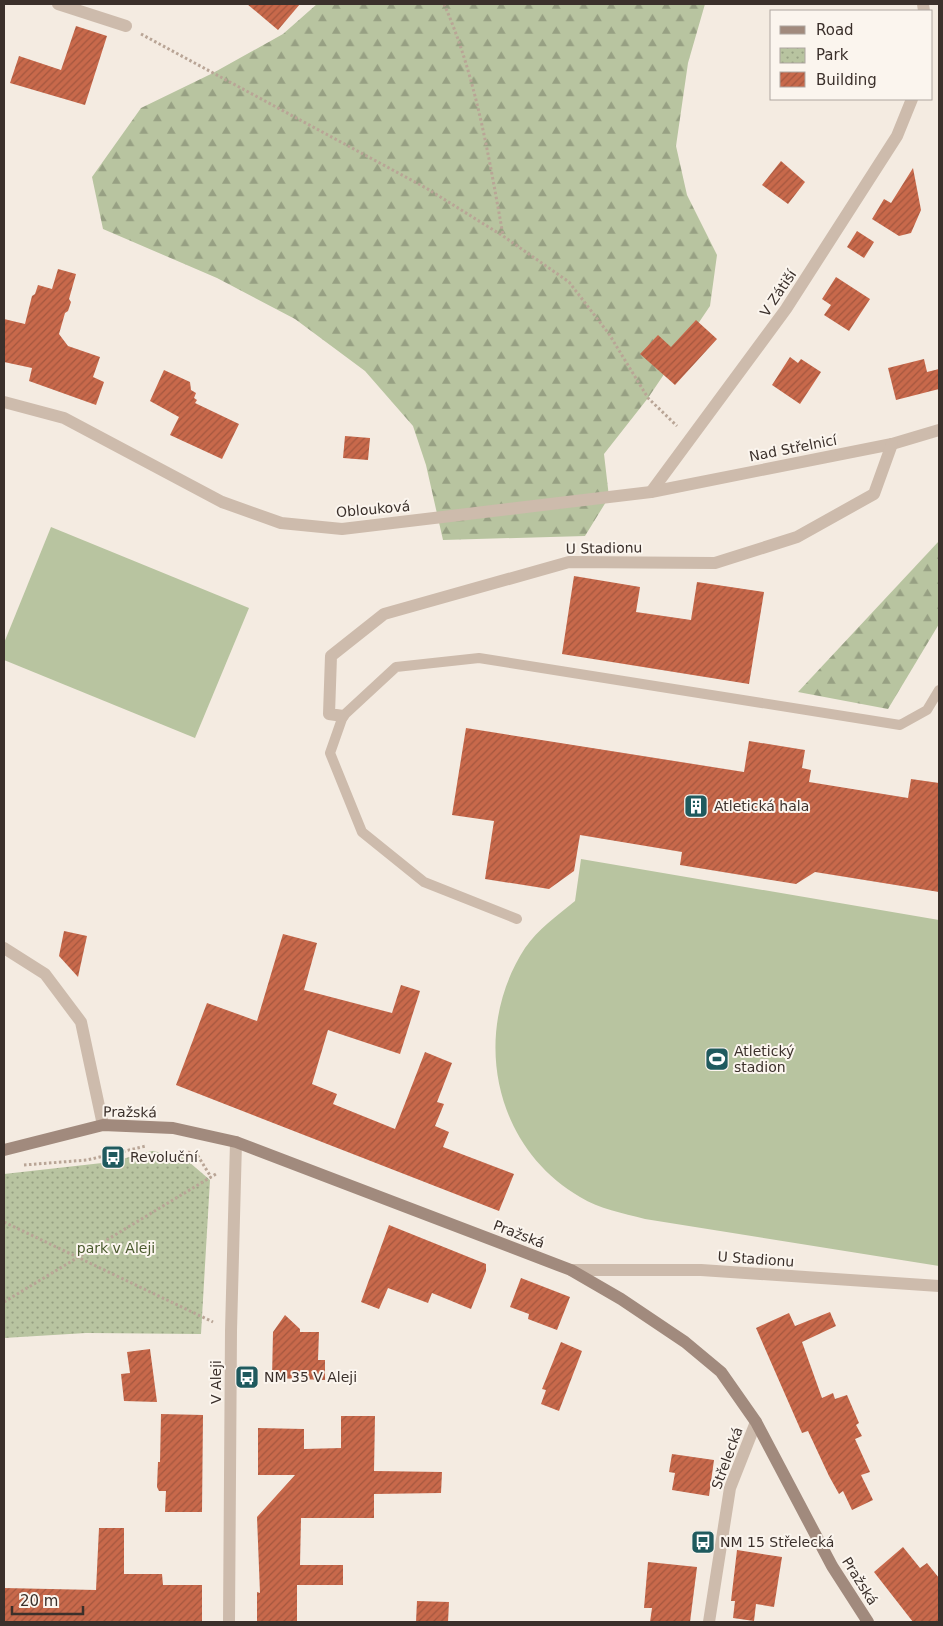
<svg xmlns="http://www.w3.org/2000/svg" width="943" height="1626" viewBox="0 0 943 1626" font-family="'DejaVu Sans',sans-serif">
  <style>
    .forest { fill: url(#forest-firs) }
    .park { fill: url(#park-dots) }
    .pitch { fill: #b8c4a0 }
    .building { fill: url(#building-hatch) }
    .lines { fill: none; stroke-linecap: round; stroke-linejoin: round }
    .path { stroke: #b9a596; stroke-width: 3; stroke-dasharray: 2.5 2.5; stroke-linecap: butt }
    .lane { stroke: #cdbbac; stroke-width: 10 }
    .street { stroke: #cdbbac; stroke-width: 12 }
    .secondary { stroke: #a18a7d; stroke-width: 12 }
    .labels { text-anchor: middle; dominant-baseline: central; stroke-width: 4; stroke-linejoin: round; paint-order: stroke }
    .street-label { font-size: 14px; fill: #3b302b; stroke: #fbf5ee }
    .poi-label { font-size: 14px; fill: #3b302b; stroke: #fbf5ee; text-anchor: start }
    .park-label { font-size: 14px; fill: #4a5a2e; stroke: #fbf5ee }
  </style>
  <defs>
    <pattern id="forest-firs" width="22" height="20" patternUnits="userSpaceOnUse" patternTransform="scale(1.25)"><rect width="22" height="20" fill="#b8c4a0"/><path d="M5 1l3.5 6h-7zM16 11l3.5 6h-7z" fill="#97a083"/></pattern>
    <pattern id="park-dots" width="8" height="8" patternUnits="userSpaceOnUse" patternTransform="scale(1.25)"><rect width="8" height="8" fill="#b8c4a0"/><path d="M2 2h.1M6 6h.1" fill="none" stroke="#97a083" stroke-width="1.8" stroke-linecap="round"/></pattern>
    <pattern id="building-hatch" width="6" height="6" patternUnits="userSpaceOnUse" patternTransform="scale(1.25)"><rect width="6" height="6" fill="#c8694b"/><path d="M-1 1l2-2M0 6l6-6M5 7l2-2" fill="none" stroke="#a4573f"/></pattern>
  </defs>
  <rect width="100%" height="100%" fill="#f4ebe1"/>
  <g class="forest">
    <polygon points="317,4 705,4 688,63 676,146 687,195 717,255 710,306 648,398 604,454 609,497 585,536 443,540 426,465 413,426 365,371 295,319 217,278 103,229 92,177 141,108 213,73 283,34"/>
    <polygon points="939,541 939,624 888,709 798,692"/>
  </g>
  <polygon class="park" points="152,1151 182,1156 210,1180 201,1334 86,1333 4,1338 4,1174 111,1162"/>
  <g class="pitch">
    <polygon points="51,527 249,608 195,738 4,660 4,643"/>
    <path d="M581 859 939 920V1266L645 1219C622 1213 600 1209 580 1197 492 1146 471 1031 525 948 538 929 557 916 575 901Z"/>
  </g>
  <g class="building">
    <polygon points="247,4 300,4 278,30"/>
    <polygon points="76,26 107,36 85,105 10,83 19,56 61,70"/>
    <polygon points="781,161 805,182 788,204 762,185"/>
    <polygon points="913,168 921,210 911,233 899,236 872,219 884,199 891,203"/>
    <polygon points="857,231 874,242 864,258 847,247"/>
    <polygon points="58,269 76,274 69,299 71,302 68,311 65,313 59,334 68,346 100,357 93,377 104,382 96,405 29,381 32,368 4,362 4,319 25,324 32,296 35,294 38,285 52,289"/>
    <polygon points="836,277 870,299 849,331 824,315 831,305 822,299"/>
    <polygon points="696,320 717,339 675,385 640,354 658,335 671,347"/>
    <polygon points="790,357 798,363 801,359 821,372 800,404 772,385"/>
    <polygon points="924,359 927,372 939,369 939,389 896,400 888,368"/>
    <polygon points="164,370 190,382 191,390 196,393 194,398 197,400 195,403 239,424 222,459 170,435 179,417 150,401"/>
    <polygon points="345,436 370,438 368,460 343,458"/>
    <polygon points="574,576 640,587 636,612 691,620 697,582 764,592 749,684 562,654"/>
    <polygon points="466,728 744,772 749,741 805,750 802,768 811,770 809,782 908,798 911,779 939,783 939,892 815,872 796,884 680,865 682,852 580,835 574,871 549,889 485,879 494,821 452,815"/>
    <polygon points="64,931 87,936 78,977 59,956"/>
    <polygon points="283,934 317,943 304,990 392,1013 401,985 420,991 400,1054 328,1030 312,1084 337,1094 333,1104 395,1129 425,1052 452,1063 437,1102 444,1104 435,1126 449,1132 443,1147 514,1174 499,1211 176,1085 207,1003 257,1021"/>
    <polygon points="389,1225 486,1264 486,1271 471,1309 432,1293 428,1303 388,1288 379,1309 361,1302"/>
    <polygon points="521,1278 570,1297 557,1330 528,1319 529,1314 510,1307"/>
    <polygon points="830,1312 836,1326 802,1342 822,1398 833,1393 835,1399 847,1395 859,1423 856,1425 862,1436 855,1439 870,1472 861,1475 873,1500 852,1510 843,1491 839,1494 829,1476 808,1431 802,1433 756,1328 789,1313 795,1326"/>
    <polygon points="285,1315 300,1329 300,1332 319,1332 318,1360 325,1360 325,1380 272,1378 273,1332"/>
    <polygon points="561,1342 582,1351 559,1411 541,1404 546,1390 542,1389"/>
    <polygon points="150,1349 157,1402 124,1401 121,1374 130,1373 127,1352"/>
    <polygon points="161,1414 203,1415 202,1512 165,1512 166,1491 159,1491 157,1487 158,1462 160,1462"/>
    <polygon points="341,1416 375,1416 374,1471 442,1472 441,1493 374,1494 374,1518 301,1518 300,1565 343,1565 343,1585 297,1585 297,1622 257,1622 257,1592 260,1593 257,1517 295,1475 258,1475 258,1428 304,1429 304,1449 341,1448"/>
    <polygon points="672,1454 714,1460 709,1496 672,1490 675,1473 669,1472"/>
    <polygon points="99,1528 124,1528 124,1574 162,1574 163,1585 202,1585 202,1622 4,1622 4,1588 96,1590"/>
    <polygon points="903,1547 920,1568 927,1563 939,1578 939,1622 913,1622 874,1572"/>
    <polygon points="737,1550 782,1557 774,1607 756,1604 754,1621 733,1618 735,1601 731,1601"/>
    <polygon points="648,1562 697,1567 690,1622 650,1622 652,1608 644,1608"/>
    <polygon points="417,1601 449,1602 448,1622 416,1622"/>
  </g>
  <g class="lines">
    <g class="path">
      <path d="M444 4C476 76 489 158 503 235"/>
      <polyline points="141,34 426,188 503,236 569,282 609,334 648,398 677,426"/>
      <polyline points="188,1152 198,1156 211,1177"/>
      <polyline points="24,1165 87,1160 146,1146"/>
      <polyline points="4,1222 213,1322"/>
      <polyline points="4,1302 216,1174"/>
    </g>
    <polyline class="lane" points="517,919 424,882 362,832 330,753 343,716 396,667 479,658 900,725 927,710 939,690"/>
    <g class="street">
      <polyline points="58,4 126,26"/>
      <polyline points="923,4 924,11"/>
      <polyline points="4,402 64,418 222,502 281,523 342,529 651,492 892,444 939,430"/>
      <polyline points="651,492 786,309 897,136 912,99"/>
      <polyline points="343,716 329,714 331,656 384,614 569,562 715,563 797,537 874,494 892,444"/>
      <polyline points="4,948 45,974 81,1022 103,1125"/>
      <polyline points="571,1270 701,1270 939,1286"/>
      <polyline points="229,1622 231,1331 236,1142"/>
      <polyline points="709,1622 730,1488 756,1422"/>
    </g>
    <polyline class="secondary" points="4,1150 103,1125 173,1128 236,1142 571,1270 621,1299 685,1342 721,1372 756,1422 832,1566 868,1622"/>
  </g>
  <defs>
    <g id="building-square" transform="scale(1.25)"><rect x="-9" y="-9" width="18" height="18" rx="4" fill="#1f5a5e" stroke="#fbf5ee"/><path d="M-4-6H4V6H1V3H-1V6H-4ZM-2.5-4.3h1.7v1.8h-1.7ZM.8-4.3h1.7v1.8H.8ZM-2.5-1h1.7V.8h-1.7ZM.8-1h1.7V.8H.8Z" fill="#fff"/></g>
    <g id="stadium-square" transform="scale(1.25)"><rect x="-9" y="-9" width="18" height="18" rx="4" fill="#1f5a5e" stroke="#fbf5ee"/><path d="M0-5a6.5 5 0 1 0 0 10a6.5 5 0 1 0 0-10ZM-3.5-1.8h7v3.6h-7Z" fill="#fff"/></g>
    <g id="bus-square" transform="scale(1.25)"><rect x="-9" y="-9" width="18" height="18" rx="4" fill="#1f5a5e" stroke="#fbf5ee"/><path d="M-5-6H5V4H4V6H2V4H-2V6H-4V4H-5ZM-3.5-4V0h7V-4ZM-3.5 1.2v1.5H-2V1.2ZM2 1.2v1.5H3.5V1.2Z" fill="#fff"/></g>
  </defs>
  <g fill-rule="evenodd">
    <use href="#building-square" x="696" y="806"/>
    <use href="#stadium-square" x="717" y="1059"/>
    <use href="#bus-square" x="113" y="1157"/>
    <use href="#bus-square" x="247" y="1377"/>
    <use href="#bus-square" x="703" y="1542"/>
  </g>
  <g class="labels">
    <g class="street-label">
      <text transform="translate(778 293) rotate(-56)">V Zátiší</text>
      <text transform="translate(793 448) rotate(-11)">Nad Střelnicí</text>
      <text transform="translate(373 509) rotate(-5)">Oblouková</text>
      <text transform="translate(604 548) rotate(-1)">U Stadionu</text>
      <text transform="translate(130 1112) rotate(1)">Pražská</text>
      <text transform="translate(519 1234) rotate(21)">Pražská</text>
      <text transform="translate(756 1259) rotate(4)">U Stadionu</text>
      <text transform="translate(216 1382) rotate(-90)">V Aleji</text>
      <text transform="translate(727 1458) rotate(-70)">Střelecká</text>
      <text transform="translate(860 1581) rotate(58)">Pražská</text>
    </g>
    <g class="poi-label">
      <text x="714" y="806">Atletická hala</text>
      <text x="734" y="1051">Atletický<tspan x="734" dy="16">stadion</tspan></text>
      <text x="130" y="1157">Revoluční</text>
      <text x="264" y="1377">NM 35 V Aleji</text>
      <text x="720" y="1542">NM 15 Střelecká</text>
    </g>
    <g class="park-label">
      <text x="116" y="1248">park v Aleji</text>
    </g>
  </g>
  <rect width="943" height="1626" fill="none" stroke="#3b302b" stroke-width="10"/>
  <rect x="770" y="10" width="162" height="90" fill="#fbf5ee" stroke="#aea6a0"/>
  <rect x="780" y="26" width="25" height="8" fill="#a18a7d" stroke="#aea6a0"/>
  <text x="816" y="35" font-size="15" fill="#3b302b">Road</text>
  <rect x="780" y="48" width="25" height="15" fill="url(#park-dots)" stroke="#aea6a0"/>
  <text x="816" y="60" font-size="15" fill="#3b302b">Park</text>
  <rect x="780" y="72" width="25" height="15" fill="url(#building-hatch)" stroke="#aea6a0"/>
  <text x="816" y="85" font-size="15" fill="#3b302b">Building</text>
  <path d="M12 1606v8h71v-8" fill="none" stroke="#3b302b" stroke-width="2.5"/>
  <text x="20" y="1606" font-size="15" fill="#3b302b" stroke="#fbf5ee" stroke-width="4" paint-order="stroke">20 m</text>
</svg>
